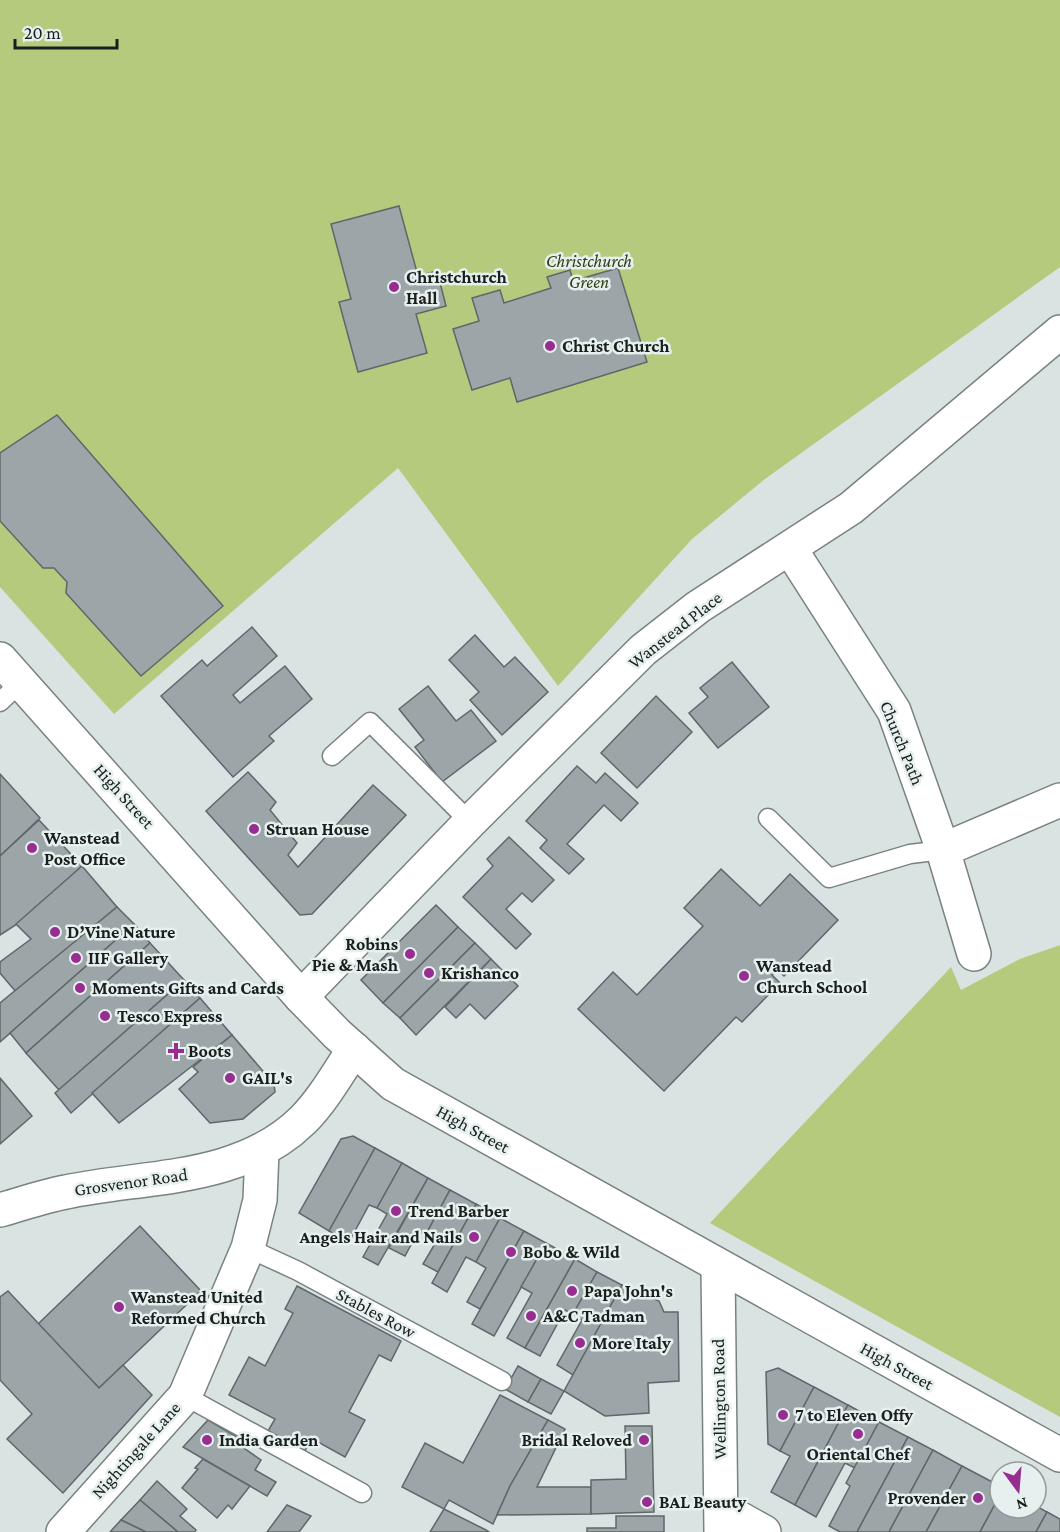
<svg xmlns="http://www.w3.org/2000/svg" width="1060" height="1532" viewBox="0 0 1060 1532" font-family="'Crimson Pro',serif">
  <style>
    .green { fill: #b4cb7e }
    .building { fill: #9ca5a7; stroke: #5f6769; stroke-width: 1.5 }
    .lines { fill: none; stroke-linecap: round; stroke-linejoin: round }
    .lane-casing { stroke: #798280; stroke-width: 21 }
    .street-casing { stroke: #798280; stroke-width: 36 }
    .secondary-casing { stroke: #798280; stroke-width: 36 }
    .lane { stroke: #fff; stroke-width: 18 }
    .street { stroke: #fff; stroke-width: 33 }
    .secondary { stroke: #fff; stroke-width: 33 }
    .poi-dot { fill: #972d90; stroke: #e6f0ee; stroke-width: 2 }
    .labels { text-anchor: middle; dominant-baseline: central; stroke-width: 5; stroke-linejoin: round; paint-order: stroke }
    .park-label { font-size: 18px; font-style: italic; fill: #313c13; stroke: #e6f0ee }
    .poi-label { font-size: 18px; font-weight: bold; fill: #1a1e1d; stroke: #e6f0ee; text-anchor: start }
    .street-label { font-size: 18px; fill: #1a1e1d; stroke: #e6f0ee }
  </style>
  <rect width="100%" height="100%" fill="#d9e3e1"/>
  <g class="green">
    <polygon points="0,0 1060,0 1060,267 765,479 692,539 558,686 398,468 114,714 0,587"/>
    <polygon points="1060,945 1060,1417 710,1223 951,967 961,990 1020,959"/>
  </g>
  <g class="building">
    <polygon points="399,206 418,276 437,271 446,306 416,314 427,353 358,372 339,302 351,299 331,224"/>
    <polygon points="618,268 647,362 517,402 510,378 472,390 453,329 479,321 472,298 500,290 504,303 551,288 547,277 570,270 573,281"/>
    <polygon points="57,415 223,606 141,676 66,593 67,582 54,568 43,568 0,521 0,453"/>
    <polygon points="252,627 277,656 233,695 240,703 285,666 312,699 269,736 274,741 233,777 161,696 202,660 207,666"/>
    <polygon points="475,635 504,667 515,657 548,692 502,735 470,700 479,692 449,660"/>
    <polygon points="732,662 769,707 718,748 689,713 708,697 700,688"/>
    <polygon points="428,686 456,721 471,710 496,741 442,782 415,747 424,740 399,709"/>
    <polygon points="656,696 692,732 637,788 601,753"/>
    <polygon points="577,766 596,783 605,773 638,803 621,821 604,805 567,844 584,859 569,874 540,848 547,840 526,821"/>
    <polygon points="248,772 276,802 270,810 297,843 288,855 298,867 373,785 406,815 312,914 300,915 206,811"/>
    <polygon points="0,774 40,818 0,856"/>
    <polygon points="39,820 82,866 25,919 0,935 0,856"/>
    <polygon points="509,837 554,880 532,902 522,893 506,909 531,934 516,949 463,897 493,866 487,859"/>
    <polygon points="82,866 117,907 16,992 0,973 0,962 31,939 16,924"/>
    <polygon points="721,869 760,906 790,874 838,920 784,976 777,970 772,975 780,983 742,1022 736,1017 664,1091 578,1009 613,972 637,995 703,926 684,908"/>
    <polygon points="436,905 458,927 383,1003 361,980"/>
    <polygon points="117,907 134,924 0,1042 0,1003"/>
    <polygon points="134,924 150,943 26,1053 10,1033"/>
    <polygon points="458,927 475,943 400,1018 383,1003"/>
    <polygon points="150,943 184,980 59,1090 26,1053"/>
    <polygon points="475,943 491,959 416,1035 400,1018"/>
    <polygon points="491,959 518,986 485,1019 470,1004 456,1018 445,1007"/>
    <polygon points="184,980 200,998 71,1113 55,1093"/>
    <polygon points="200,998 232,1035 119,1123 92,1093"/>
    <polygon points="232,1035 274,1084 275,1092 243,1119 210,1123 179,1089 198,1072 193,1067"/>
    <polygon points="0,1078 32,1116 0,1144"/>
    <polygon points="353,1136 375,1148 329,1231 299,1213 341,1139"/>
    <polygon points="375,1148 402,1163 377,1208 369,1205 349,1242 329,1231"/>
    <polygon points="402,1163 428,1178 378,1265 363,1257 387,1214 377,1208"/>
    <polygon points="428,1178 450,1190 425,1236 419,1230 405,1256 389,1248"/>
    <polygon points="450,1190 476,1204 438,1272 423,1264 436,1242 425,1236"/>
    <polygon points="476,1204 500,1218 476,1262 466,1257 447,1292 432,1283"/>
    <polygon points="500,1218 524,1231 480,1309 467,1302 486,1268 476,1262"/>
    <polygon points="140,1226 201,1291 99,1388 38,1324"/>
    <polygon points="524,1231 546,1243 494,1336 472,1324"/>
    <polygon points="546,1243 575,1259 525,1348 507,1338 532,1293 521,1287"/>
    <polygon points="575,1259 597,1272 573,1314 565,1310 540,1356 525,1348"/>
    <polygon points="597,1272 622,1285 573,1375 557,1365 582,1320 573,1314"/>
    <polygon points="622,1285 659,1301 664,1312 678,1312 679,1381 648,1383 649,1413 605,1416 564,1391"/>
    <polygon points="297,1286 401,1341 391,1361 379,1355 349,1412 365,1420 345,1457 311,1438 305,1451 268,1431 275,1419 229,1395 249,1357 265,1366 293,1313 285,1309"/>
    <polygon points="8,1291 99,1388 123,1365 152,1395 63,1493 7,1439 32,1414 0,1380 0,1297"/>
    <polygon points="518,1366 541,1379 528,1402 505,1389"/>
    <polygon points="778,1368 814,1387 780,1451 768,1444 766,1372"/>
    <polygon points="541,1379 564,1391 551,1414 528,1402"/>
    <polygon points="814,1387 848,1405 795,1505 771,1492 790,1456 780,1451"/>
    <polygon points="500,1395 548,1420 510,1486 493,1524 449,1500 444,1509 402,1487 425,1443 463,1463"/>
    <polygon points="848,1405 879,1422 855,1468 845,1463 816,1517 795,1505"/>
    <polygon points="208,1420 244,1441 241,1446 261,1460 255,1470 276,1482 267,1496 183,1447"/>
    <polygon points="548,1420 565,1429 537,1487 591,1487 591,1514 497,1515 510,1486"/>
    <polygon points="879,1422 908,1437 857,1532 840,1532 829,1526 850,1486 846,1483"/>
    <polygon points="625,1426 652,1426 654,1512 591,1514 591,1480 626,1479"/>
    <polygon points="908,1437 933,1450 889,1532 857,1532"/>
    <polygon points="933,1450 962,1466 926,1532 889,1532"/>
    <polygon points="203,1459 250,1486 232,1509 228,1505 217,1518 182,1488 198,1469 195,1468"/>
    <polygon points="962,1466 1000,1486 1000,1495 980,1532 926,1532"/>
    <polygon points="157,1481 187,1509 180,1516 196,1530 195,1532 178,1532 140,1500"/>
    <polygon points="1000,1495 1000,1508 1036,1508 1036,1506 1047,1512 1036,1532 980,1532"/>
    <polygon points="140,1500 178,1532 146,1532 121,1520"/>
    <polygon points="287,1505 311,1516 299,1532 267,1532"/>
    <polygon points="444,1509 486,1530 489,1532 430,1532"/>
    <polygon points="1047,1512 1060,1519 1060,1532 1036,1532"/>
    <polygon points="616,1516 664,1516 664,1532 587,1532 587,1528 616,1528"/>
    <polygon points="121,1520 146,1532 110,1532"/>
  </g>
  <g class="lines">
    <g class="lane-casing">
      <g id="lane">
        <polyline points="0,702 21,682"/>
        <polyline points="332,756 370,722 470,822"/>
        <polyline points="768,818 829,878 910,854 943,850"/>
        <polyline points="248,1248 298,1271 502,1381"/>
        <polyline points="185,1396 362,1493"/>
      </g>
    </g>
    <g class="street-casing">
      <g id="street">
        <polyline points="791,550 894,711 943,850 974,954"/>
        <polyline points="943,850 1060,800"/>
        <polyline points="301,997 470,822 643,650 698,607 851,508 1060,332"/>
        <path d="M0 1210C22 1204 44 1196 66 1192 147 1175 240 1182 303 1120 323 1100 338 1073 354 1049"/>
        <polyline points="718,1267 721,1532"/>
        <polyline points="721,1508 764,1532"/>
        <polyline points="63,1532 185,1396 248,1248 260,1200 262,1151"/>
      </g>
    </g>
    <g class="secondary-casing">
      <polyline id="secondary" points="0,659 301,997 337,1034 393,1084 1060,1455"/>
    </g>
    <use href="#lane" class="lane"/>
    <use href="#street" class="street"/>
    <use href="#secondary" class="secondary"/>
  </g>
  <g class="poi-dot">
    <circle cx="394" cy="287" r="6"/>
    <circle cx="550" cy="346" r="6"/>
    <circle cx="254" cy="829" r="6"/>
    <circle cx="32" cy="848" r="6"/>
    <circle cx="55" cy="932" r="6"/>
    <circle cx="410" cy="954" r="6"/>
    <circle cx="76" cy="958" r="6"/>
    <circle cx="429" cy="973" r="6"/>
    <circle cx="744" cy="976" r="6"/>
    <circle cx="80" cy="988" r="6"/>
    <circle cx="105" cy="1016" r="6"/>
    <path d="M173 1042h6v6h6v6h-6v6h-6v-6h-6v-6h6z"/>
    <circle cx="230" cy="1078" r="6"/>
    <circle cx="396" cy="1211" r="6"/>
    <circle cx="474" cy="1237" r="6"/>
    <circle cx="511" cy="1252" r="6"/>
    <circle cx="572" cy="1291" r="6"/>
    <circle cx="119" cy="1307" r="6"/>
    <circle cx="531" cy="1316" r="6"/>
    <circle cx="580" cy="1343" r="6"/>
    <circle cx="783" cy="1415" r="6"/>
    <circle cx="858" cy="1434" r="6"/>
    <circle cx="207" cy="1440" r="6"/>
    <circle cx="644" cy="1440" r="6"/>
    <circle cx="978" cy="1498" r="6"/>
    <circle cx="647" cy="1502" r="6"/>
  </g>
  <g class="labels">
    <g class="park-label">
      <text x="589" y="261">Christchurch<tspan x="589" dy="21">Green</tspan></text>
    </g>
    <g class="poi-label">
      <text x="406" y="277">Christchurch<tspan x="406" dy="21">Hall</tspan></text>
      <text x="562" y="346">Christ Church</text>
      <text x="266" y="829">Struan House</text>
      <text x="44" y="838">Wanstead<tspan x="44" dy="21">Post Office</tspan></text>
      <text x="67" y="932">D’Vine Nature</text>
      <text x="398" y="944" text-anchor="end">Robins<tspan x="398" dy="21">Pie &amp; Mash</tspan></text>
      <text x="88" y="958">IIF Gallery</text>
      <text x="756" y="966">Wanstead<tspan x="756" dy="21">Church School</tspan></text>
      <text x="441" y="973">Krishanco</text>
      <text x="92" y="988">Moments Gifts and Cards</text>
      <text x="117" y="1016">Tesco Express</text>
      <text x="188" y="1051">Boots</text>
      <text x="242" y="1078">GAIL's</text>
      <text x="408" y="1211">Trend Barber</text>
      <text x="462" y="1237" text-anchor="end">Angels Hair and Nails</text>
      <text x="523" y="1252">Bobo &amp; Wild</text>
      <text x="584" y="1291">Papa John's</text>
      <text x="131" y="1297">Wanstead United<tspan x="131" dy="21">Reformed Church</tspan></text>
      <text x="543" y="1316">A&amp;C Tadman</text>
      <text x="592" y="1343">More Italy</text>
      <text x="795" y="1415">7 to Eleven Offy</text>
      <text x="219" y="1440">India Garden</text>
      <text x="632" y="1440" text-anchor="end">Bridal Reloved</text>
      <text x="858" y="1454" text-anchor="middle">Oriental Chef</text>
      <text x="966" y="1498" text-anchor="end">Provender</text>
      <text x="659" y="1502">BAL Beauty</text>
    </g>
    <g class="street-label">
      <text transform="translate(675 630) rotate(-38)">Wanstead Place</text>
      <text transform="translate(902 743) rotate(68)">Church Path</text>
      <text transform="translate(124 796) rotate(48)">High Street</text>
      <text transform="translate(473 1129) rotate(29)">High Street</text>
      <text transform="translate(131 1182) rotate(-8)">Grosvenor Road</text>
      <text transform="translate(376 1313) rotate(28)">Stables Row</text>
      <text transform="translate(897 1366) rotate(29)">High Street</text>
      <text transform="translate(719 1399) rotate(-91)">Wellington Road</text>
      <text transform="translate(136 1450) rotate(-48)">Nightingale Lane</text>
    </g>
  </g>
  <g transform="translate(1018 1490) rotate(164)"><circle r="28" fill="#e6f0ee" stroke="#949c9a" stroke-width="1.5"/>
  <path d="M0-4.5L10 22L0 15L-10 22Z" fill="#972d90"/>
  <text y="-9" font-size="16" font-weight="bold" text-anchor="middle" fill="#1a1e1d">N</text>
  </g>
  <path d="M15 39v9h102v-9" fill="none" stroke="#1a1e1d" stroke-width="3"/>
  <text x="24" y="39" font-size="18" fill="#1a1e1d" stroke="#e6f0ee" stroke-width="4.5" paint-order="stroke">20 m</text>
</svg>
